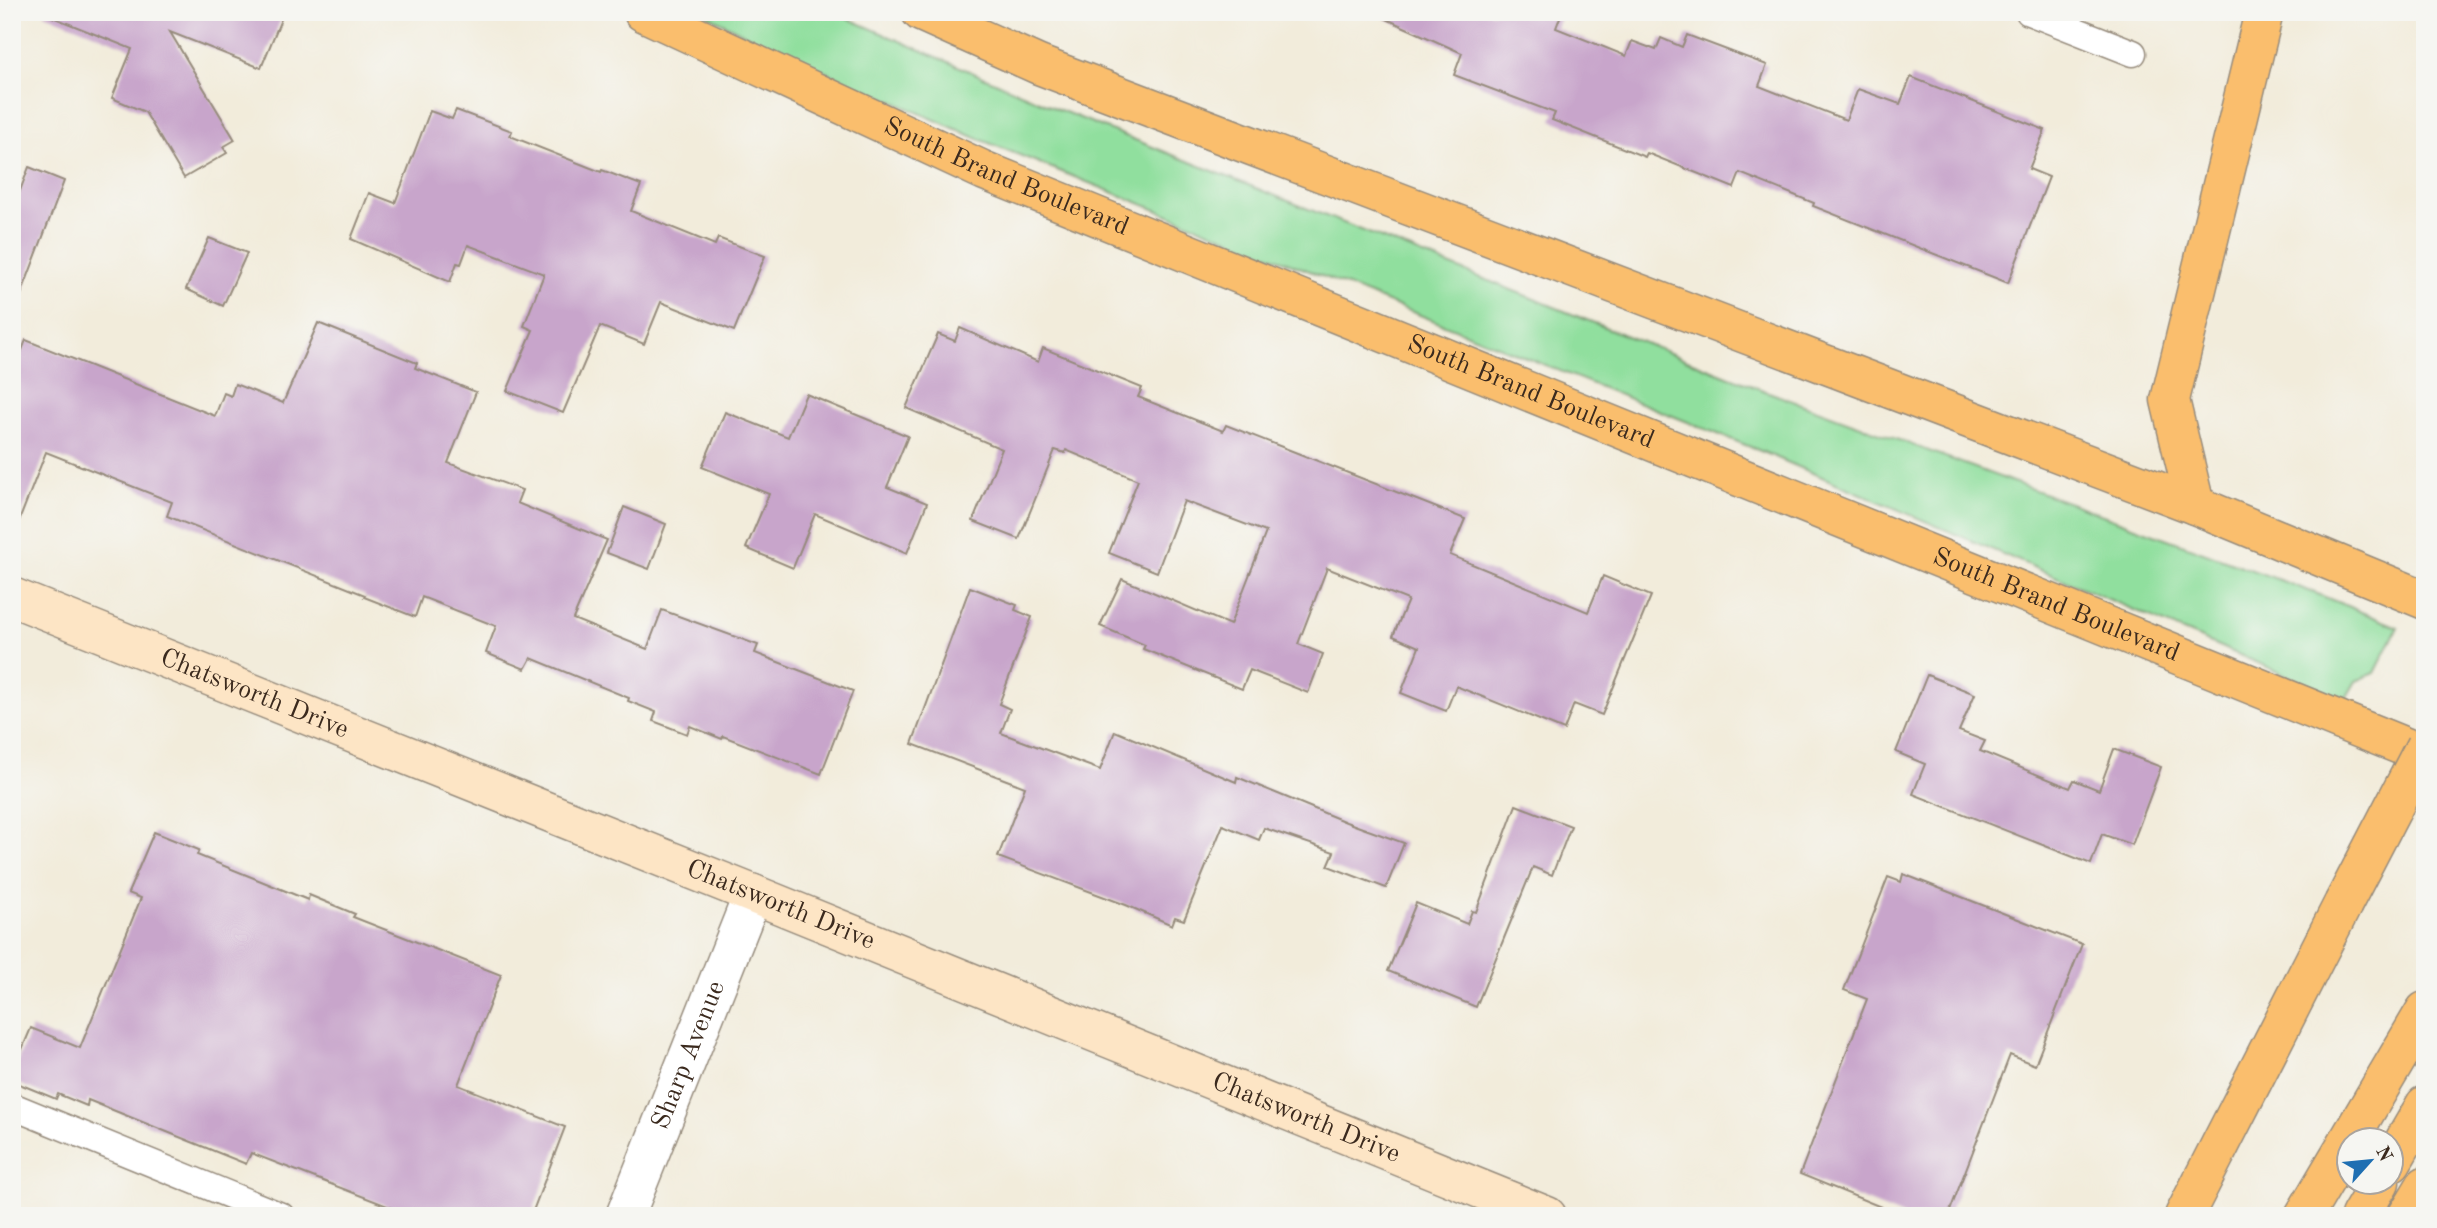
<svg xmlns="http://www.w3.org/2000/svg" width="2437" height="1228" viewBox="0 0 2437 1228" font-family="'Old Standard TT',serif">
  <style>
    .green { fill: #90df9e; stroke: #66845e; stroke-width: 2 }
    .building { fill: #c8a5cb }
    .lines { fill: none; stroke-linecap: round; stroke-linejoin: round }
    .lane-casing { stroke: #968b7c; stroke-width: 29 }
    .street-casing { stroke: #968b7c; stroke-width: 41 }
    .secondary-casing { stroke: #968b7c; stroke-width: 41 }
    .primary-casing { stroke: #968b7c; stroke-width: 41 }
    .highway-casing { stroke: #968b7c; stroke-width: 41 }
    .lane { stroke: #fff; stroke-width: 26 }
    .street { stroke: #fff; stroke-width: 38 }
    .secondary { stroke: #fde5c5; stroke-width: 38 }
    .primary { stroke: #fabe6d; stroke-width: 38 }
    .highway { stroke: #fabe6d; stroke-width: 38 }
    .highway-bridge-casing { stroke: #968b7c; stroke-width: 41; stroke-linecap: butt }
    .highway-bridge { stroke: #fabe6d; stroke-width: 38 }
    .labels { text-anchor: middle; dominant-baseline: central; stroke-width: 7; stroke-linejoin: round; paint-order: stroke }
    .street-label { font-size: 26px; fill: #3b2a1e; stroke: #f6f6f2 }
  </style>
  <rect width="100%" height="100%" fill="#f6f6f2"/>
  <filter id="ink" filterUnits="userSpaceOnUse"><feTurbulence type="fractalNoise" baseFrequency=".0143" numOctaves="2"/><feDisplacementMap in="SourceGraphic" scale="14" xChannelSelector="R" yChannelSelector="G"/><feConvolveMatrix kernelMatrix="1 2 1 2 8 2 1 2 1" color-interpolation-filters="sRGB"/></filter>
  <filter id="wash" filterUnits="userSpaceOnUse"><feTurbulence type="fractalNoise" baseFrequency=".00686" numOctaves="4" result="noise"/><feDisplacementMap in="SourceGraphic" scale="28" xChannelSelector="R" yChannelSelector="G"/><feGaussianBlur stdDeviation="1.57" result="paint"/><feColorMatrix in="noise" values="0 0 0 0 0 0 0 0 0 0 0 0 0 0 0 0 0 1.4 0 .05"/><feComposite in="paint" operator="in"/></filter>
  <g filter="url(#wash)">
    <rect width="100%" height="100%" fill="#f2ecdb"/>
    <polygon class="green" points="701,12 833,12 1055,108 1755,387 2320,595 2398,627 2375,673 2356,681 2345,700 1768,454 974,137 776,50"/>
    <g id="blocks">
      <g class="building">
        <polygon points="45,12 284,12 261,68 170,32 235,140 223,147 227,153 184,178 145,112 112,98 132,49 45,14"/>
        <polygon points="1371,12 1562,12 1556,28 1626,56 1632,41 1656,50 1661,38 1682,47 1687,35 1767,65 1759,86 1846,120 1858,89 1900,104 1911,77 2045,130 2029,169 2049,177 2008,283 1813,206 1814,203 1740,173 1734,188 1647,153 1645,157 1552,120 1555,113 1454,75 1462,53"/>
        <polygon points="456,110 512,131 510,136 601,172 602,170 641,185 631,211 715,245 718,238 765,256 734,331 661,302 644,344 600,326 563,413 507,391 533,330 524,326 544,274 468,245 461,264 457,263 450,282 351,239 369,193 395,203 430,111 452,119"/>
        <polygon points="29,167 64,181 16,308 12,307 12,212"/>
        <polygon points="209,238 247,253 223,306 186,289"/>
        <polygon points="318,323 417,363 415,368 476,392 448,463 522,490 517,503 607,540 573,619 647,649 662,610 758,645 755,653 853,691 821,774 723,736 722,739 690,726 687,734 653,721 656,712 628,701 629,698 531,658 525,669 486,653 496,626 422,597 415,617 364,597 365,595 167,516 172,502 46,452 15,531 12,531 12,376 26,340 215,416 224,393 231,396 235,384 283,403"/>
        <polygon points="960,328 1038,362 1043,348 1142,388 1138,397 1223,431 1226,425 1465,519 1450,555 1588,612 1603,576 1651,596 1602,715 1574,704 1564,730 1456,686 1446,711 1401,693 1419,647 1393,636 1408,600 1327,568 1298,644 1323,654 1308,693 1250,670 1242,689 1143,649 1145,645 1100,626 1122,579 1230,625 1266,532 1184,501 1157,572 1109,553 1138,480 1066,450 1065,453 1055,450 1019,539 973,521 1002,449 906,408 938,334 955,341"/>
        <polygon points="806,394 908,436 887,487 927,503 907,553 815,514 793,568 746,548 769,494 702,467 725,412 788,437"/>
        <polygon points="624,507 666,524 649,569 607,553"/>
        <polygon points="970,587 1017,605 1015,610 1032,617 999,704 1010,709 1001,733 1100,770 1115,731 1236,782 1237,777 1346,822 1404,843 1386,888 1328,866 1334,852 1264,828 1259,840 1223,825 1184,920 1175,917 1172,925 1126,905 998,857 1025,787 912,744"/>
        <polygon points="1927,675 1975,694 1959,731 1985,741 1980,751 2070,788 2074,780 2099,790 2114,749 2161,767 2132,845 2102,834 2091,864 1913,794 1925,764 1896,752"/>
        <polygon points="1516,805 1571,826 1552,875 1533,867 1476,1007 1388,971 1416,903 1467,924 1472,911 1476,912"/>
        <polygon points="154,832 199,850 197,855 308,900 309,895 355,914 353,917 501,975 458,1085 565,1127 531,1216 413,1216 251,1153 246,1164 88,1100 87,1106 58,1094 56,1099 12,1081 12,1073 31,1028 80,1048 141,898 128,893"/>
        <polygon points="1903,874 2082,944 2035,1065 2010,1055 1948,1216 1903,1216 1800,1174 1867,999 1844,990 1888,877 1901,882"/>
      </g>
    </g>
  </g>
  <g filter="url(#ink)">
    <use href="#blocks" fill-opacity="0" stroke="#968b7c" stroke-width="2"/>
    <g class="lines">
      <g class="lane-casing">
        <g id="lane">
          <polyline points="2029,12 2133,53"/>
          <polyline points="12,1106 281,1216"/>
        </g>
      </g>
      <g class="street-casing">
        <g id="street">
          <path id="s1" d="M625 1216 753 894"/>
        </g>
      </g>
      <g class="secondary-casing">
        <g id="secondary">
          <path id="s2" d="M12 597 753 894 1547 1216"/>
        </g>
      </g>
      <g class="primary-casing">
        <g id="primary">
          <path id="s3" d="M643 12 985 171 2425 755"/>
          <polyline points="921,12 1039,65 2195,505 2425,600"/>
        </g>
      </g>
      <g class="highway-casing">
        <g id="highway">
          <polyline points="2195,505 2170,400 2264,12"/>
          <polyline points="2392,1162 2425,1105"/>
          <polyline points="2184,1216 2343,904"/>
          <polyline points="2304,1216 2425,1011"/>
          <polyline points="2360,1216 2380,1182"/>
          <polyline points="2407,1216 2425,1186"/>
        </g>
      </g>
      <use href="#lane" class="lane"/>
      <use href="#street" class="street"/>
      <use href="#secondary" class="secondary"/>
      <use href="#primary" class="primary"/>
      <use href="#highway" class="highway"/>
      <g class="highway-bridge-casing">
        <polyline id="highway-bridge" points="2343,904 2425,746"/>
      </g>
      <use href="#highway-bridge" class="highway-bridge"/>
    </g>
  </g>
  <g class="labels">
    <g class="street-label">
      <text stroke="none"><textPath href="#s3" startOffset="399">South Brand Boulevard</textPath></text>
      <text stroke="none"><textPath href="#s3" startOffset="966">South Brand Boulevard</textPath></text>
      <text stroke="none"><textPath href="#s3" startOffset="1533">South Brand Boulevard</textPath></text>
      <text stroke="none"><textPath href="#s2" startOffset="261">Chatsworth Drive</textPath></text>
      <text stroke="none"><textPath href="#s2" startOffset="828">Chatsworth Drive</textPath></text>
      <text stroke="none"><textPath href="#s1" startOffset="173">Sharp Avenue</textPath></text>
      <text stroke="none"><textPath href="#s2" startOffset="1395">Chatsworth Drive</textPath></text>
    </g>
  </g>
  <rect width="2437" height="1228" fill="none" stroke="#f6f6f2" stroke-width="42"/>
  <g transform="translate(2370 1161) rotate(63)"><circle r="33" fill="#f6f6f2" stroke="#aba49d" stroke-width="2"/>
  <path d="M0-5L12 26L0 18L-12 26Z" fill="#1f6fb2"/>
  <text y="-10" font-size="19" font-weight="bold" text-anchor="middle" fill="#3b2a1e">N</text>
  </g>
</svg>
